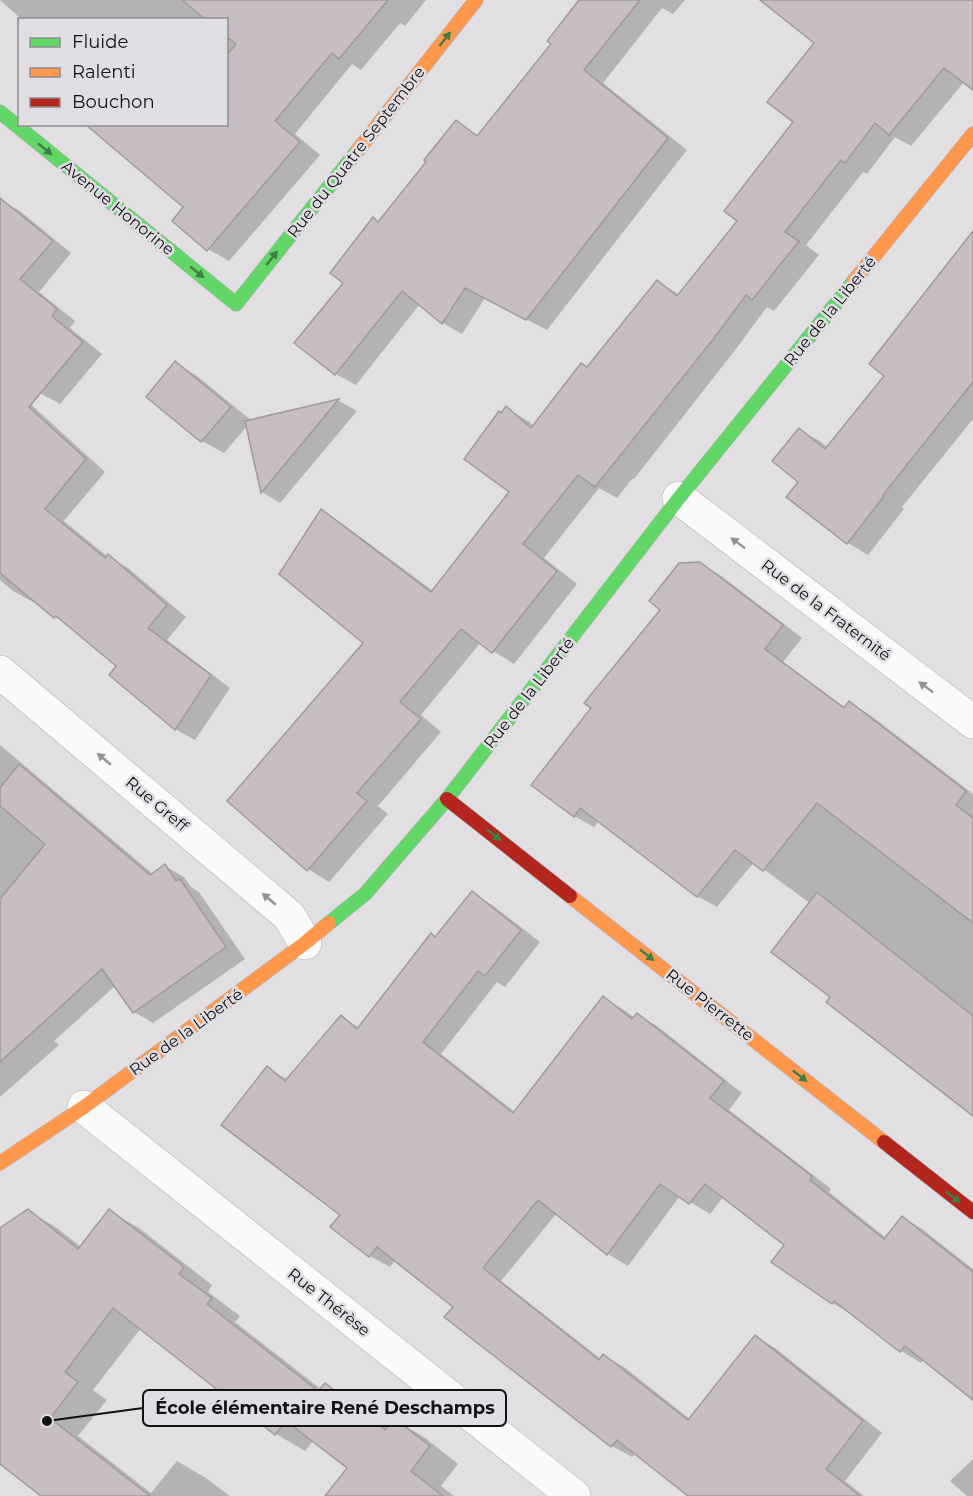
<svg xmlns="http://www.w3.org/2000/svg" width="973" height="1496" viewBox="0 0 973 1496" font-family="Montserrat,sans-serif">
  <style>
    .shadow { fill: #0003 }
    .building { fill: #c9bdc4; stroke: #9d9b9d; stroke-width: 1.5 }
    .lines { fill: none; stroke-linecap: round; stroke-linejoin: round }
    .street-casing { stroke: #afaeb0; stroke-width: 34 }
    .fast-casing { stroke: #afaeb0; stroke-width: 15 }
    .slow-casing { stroke: #afaeb0; stroke-width: 15 }
    .jam-casing { stroke: #afaeb0; stroke-width: 15 }
    .street { stroke: #fafafb; stroke-width: 33 }
    .fast { stroke: #63d668; stroke-width: 14 }
    .slow { stroke: #ff974d; stroke-width: 14 }
    .jam { stroke: #b3261e; stroke-width: 14 }
    .oneway { fill: #3f7d42 }
    .oneway2 { fill: #929193 }
    .labels { text-anchor: middle; dominant-baseline: central; stroke-width: 5; stroke-linejoin: round; paint-order: stroke }
    .street-label { font-size: 16px; fill: #121113; stroke: #e1dee3 }
    .leader { fill: none; stroke: #121113; stroke-width: 2 }
    .callout-dot { fill: #121113; stroke: #e1dee3; stroke-width: 2 }
    .callout { fill: #e1dee3; stroke: #121113; stroke-width: 2 }
    .callout-label { font-size: 18px; text-anchor: middle; font-weight: bold; fill: #121113 }
  </style>
  <rect width="100%" height="100%" fill="#e1dfe2"/>
  <g class="shadow">
    <polygon points="0,0 426,0 405,26 400,23 361,70 352,64 295,134 320,155 229,261 208,249 185,206 226,124 226,20 22,20"/>
    <polygon points="581,0 685,0 673,14 662,8 603,83 687,150 547,330 485,298 462,334 443,323 420,304 356,385 336,374 296,343 345,283 374,219 380,223 429,161 456,122 479,136 553,44"/>
    <polygon points="782,0 973,0 973,87 964,82 911,146 895,137 867,174 863,172 806,245 819,255 774,311 767,307 736,349 634,479 632,479 617,498 599,488 544,558 577,584 514,664 493,651 481,642 421,715 441,732 378,806 388,814 329,882 308,869 365,643 322,511 343,524 433,591 511,492 502,415 506,408 528,421 534,426 588,368 657,281 680,295 739,221 796,122 816,43"/>
    <polygon points="0,200 20,211 71,253 39,292 75,321 70,328 102,354 60,404 40,393 0,359"/>
    <polygon points="973,248 973,419 902,507 904,509 868,555 848,543 800,481 799,430 820,441 828,448 886,376"/>
    <polygon points="175,363 197,376 252,421 339,401 357,411 280,503 262,492 248,425 224,453 202,441"/>
    <polygon points="0,391 24,398 105,472 64,521 108,557 128,568 186,617 167,640 230,688 195,740 175,729 119,666 67,624 55,617 35,600 33,602 13,591 0,580"/>
    <polygon points="699,563 720,575 802,638 783,662 846,708 850,703 870,715 973,794 973,1113 832,997 811,904 754,862 717,907 697,896 599,821 594,827 574,816 593,708"/>
    <polygon points="0,745 153,874 165,866 184,877 191,887 199,892 245,959 153,1023 134,1012 115,986 54,1041 59,1045 0,1097"/>
    <polygon points="472,893 492,905 540,942 505,987 497,982 441,1054 516,1113 604,998 624,1010 635,1018 638,1015 657,1026 742,1093 729,1110 831,1189 829,1192 886,1238 903,1218 922,1229 973,1269 973,1398 924,1359 921,1363 901,1351 852,1314 832,1303 786,1245 724,1196 710,1214 680,1196 628,1266 608,1254 557,1213 501,1281 601,1359 604,1356 624,1367 691,1420 755,1337 775,1348 882,1433 845,1481 864,1496 692,1496 636,1453 632,1457 612,1446 455,1306 396,1260 390,1267 370,1256 342,1215 267,1068 288,1080 341,1017 360,1028"/>
    <polygon points="28,1211 57,1228 81,1247 109,1211 139,1228 212,1285 208,1292 240,1316 235,1322 322,1390 326,1385 355,1402 389,1428 395,1420 424,1437 458,1464 441,1486 454,1496 354,1496 350,1468 313,1441 305,1451 276,1434 141,1328 93,1390 107,1400 78,1436 151,1493 177,1461 206,1478 230,1496 44,1496 0,1462 0,1230"/>
    <polygon points="973,1459 973,1496 967,1496 950,1481"/>
  </g>
  <g class="building">
    <polygon points="182,0 388,0 339,59 332,53 275,121 300,142 207,251 172,221 183,207 85,124 226,124 226,56 236,44 226,36 226,20 206,20"/>
    <polygon points="579,0 640,0 584,70 668,138 526,320 465,288 442,324 402,291 335,375 294,343 343,283 330,273 373,217 378,222 426,162 424,160 456,120 477,136 551,44 547,41"/>
    <polygon points="760,0 973,0 973,90 944,68 889,135 875,123 845,163 841,160 785,232 799,241 752,300 746,295 715,337 595,487 578,475 523,544 557,571 492,653 461,629 400,702 421,719 357,793 367,801 307,871 227,801 363,643 279,574 321,509 431,592 509,492 464,459 499,411 501,413 506,406 531,428 581,363 587,367 657,280 677,296 737,221 724,211 793,122 767,102 814,43"/>
    <polygon points="0,198 53,241 20,279 57,309 52,316 83,342 29,407 86,459 45,509 105,558 108,554 167,605 148,628 211,675 175,730 109,675 116,666 56,616 54,618 0,573"/>
    <polygon points="973,231 973,382 883,495 884,496 847,544 786,497 798,482 772,461 799,428 825,449 884,376 869,364"/>
    <polygon points="175,361 231,407 201,442 146,397"/>
    <polygon points="339,399 261,493 245,421"/>
    <polygon points="700,562 783,625 765,649 844,708 849,701 966,791 956,805 973,818 973,923 817,803 763,871 735,850 697,897 580,808 574,817 531,785 591,708 584,703 660,610 649,601 679,563"/>
    <polygon points="19,764 150,875 165,864 176,881 180,879 226,947 133,1013 102,969 0,1062 0,899 45,844 0,806 0,788"/>
    <polygon points="472,891 521,930 485,976 478,971 423,1042 513,1113 603,996 632,1019 637,1013 724,1081 710,1098 812,1176 810,1180 884,1239 902,1216 973,1272 973,1400 905,1346 900,1352 834,1301 832,1304 771,1262 784,1245 705,1184 689,1204 660,1184 607,1255 538,1200 483,1268 599,1360 603,1354 688,1420 755,1335 863,1421 826,1469 860,1496 688,1496 617,1440 611,1447 444,1317 453,1307 377,1247 369,1257 330,1227 340,1215 221,1125 267,1066 285,1081 341,1015 357,1029 431,933 435,937"/>
    <polygon points="817,892 973,1016 973,1116 826,1002 830,997 771,952"/>
    <polygon points="28,1209 78,1249 109,1209 184,1267 179,1274 212,1298 207,1304 318,1391 325,1383 385,1430 394,1418 430,1446 411,1471 443,1496 325,1496 347,1468 286,1421 275,1435 113,1308 65,1372 78,1382 50,1418 150,1496 41,1496 0,1464 0,1228"/>
  </g>
  <g class="lines">
    <g class="street-casing">
      <g id="street">
        <polyline points="679,498 973,722"/>
        <polyline points="0,672 289,916 305,943"/>
        <polyline points="84,1107 574,1496"/>
      </g>
    </g>
    <g class="fast-casing">
      <g id="fast">
        <polyline points="0,112 236,304 358,150"/>
        <polyline points="329,923 365,894 447,799 679,498 854,281"/>
      </g>
    </g>
    <g class="slow-casing">
      <g id="slow">
        <polyline points="358,150 476,0"/>
        <polyline points="854,281 973,134"/>
        <polyline points="570,896 884,1142"/>
        <polyline points="0,1163 84,1107 305,943 329,923"/>
      </g>
    </g>
    <g class="jam-casing">
      <g id="jam">
        <polyline points="447,799 570,896"/>
        <polyline points="884,1142 973,1212"/>
      </g>
    </g>
    <use href="#street" class="street"/>
    <use href="#fast" class="fast"/>
    <use href="#slow" class="slow"/>
    <use href="#jam" class="jam"/>
  </g>
  <defs><path id="oneway-solid" d="M-6-.8H1V-3.2L6.5 0L1 3.2V.8H-6Z" transform="scale(1.5)"/></defs>
  <g class="oneway">
    <use href="#oneway-solid" transform="translate(445 39) rotate(-52)"/>
    <use href="#oneway-solid" transform="translate(45 149) rotate(39)"/>
    <use href="#oneway-solid" transform="translate(272 258) rotate(-52)"/>
    <use href="#oneway-solid" transform="translate(197 272) rotate(39)"/>
    <use href="#oneway-solid" transform="translate(494 835) rotate(38)"/>
    <use href="#oneway-solid" transform="translate(647 955) rotate(38)"/>
    <use href="#oneway-solid" transform="translate(800 1076) rotate(38)"/>
    <use href="#oneway-solid" transform="translate(953 1197) rotate(38)"/>
  </g>
  <g class="oneway2">
    <use href="#oneway-solid" transform="translate(738 543) rotate(-143)"/>
    <use href="#oneway-solid" transform="translate(926 687) rotate(-143)"/>
    <use href="#oneway-solid" transform="translate(104 759) rotate(-140)"/>
    <use href="#oneway-solid" transform="translate(269 899) rotate(-140)"/>
  </g>
  <g class="labels">
    <g class="street-label">
      <text transform="translate(356 152) rotate(-52)">Rue du Quatre Septembre</text>
      <text transform="translate(118 208) rotate(39)">Avenue Honorine</text>
      <text transform="translate(830 311) rotate(-51)">Rue de la Liberté</text>
      <text transform="translate(826 610) rotate(37)">Rue de la Fraternité</text>
      <text transform="translate(529 693) rotate(-52)">Rue de la Liberté</text>
      <text transform="translate(157 804) rotate(40)">Rue Greff</text>
      <text transform="translate(710 1005) rotate(38)">Rue Pierrette</text>
      <text transform="translate(186 1032) rotate(-36)">Rue de la Liberté</text>
      <text transform="translate(329 1302) rotate(38)">Rue Thérèse</text>
    </g>
  </g>
  <path class="leader" d="M47 1421L143 1408"/>
  <circle class="callout-dot" cx="47" cy="1421" r="6"/>
  <rect class="callout" x="143" y="1390" width="363" height="36" rx="6"/>
  <g class="callout-label">
    <text x="325" y="1414">École élémentaire René Deschamps</text>
  </g>
  <rect x="18" y="18" width="210" height="108" fill="#e1dee3" stroke="#8e8c90" stroke-width="1.5"/>
  <rect x="30" y="38" width="30" height="9" fill="#63d668" stroke="#8e8c90" stroke-width="1.5"/>
  <text x="72" y="48" font-size="18" fill="#121113">Fluide</text>
  <rect x="30" y="68" width="30" height="9" fill="#ff974d" stroke="#8e8c90" stroke-width="1.5"/>
  <text x="72" y="78" font-size="18" fill="#121113">Ralenti</text>
  <rect x="30" y="98" width="30" height="9" fill="#b3261e" stroke="#8e8c90" stroke-width="1.5"/>
  <text x="72" y="108" font-size="18" fill="#121113">Bouchon</text>
</svg>
